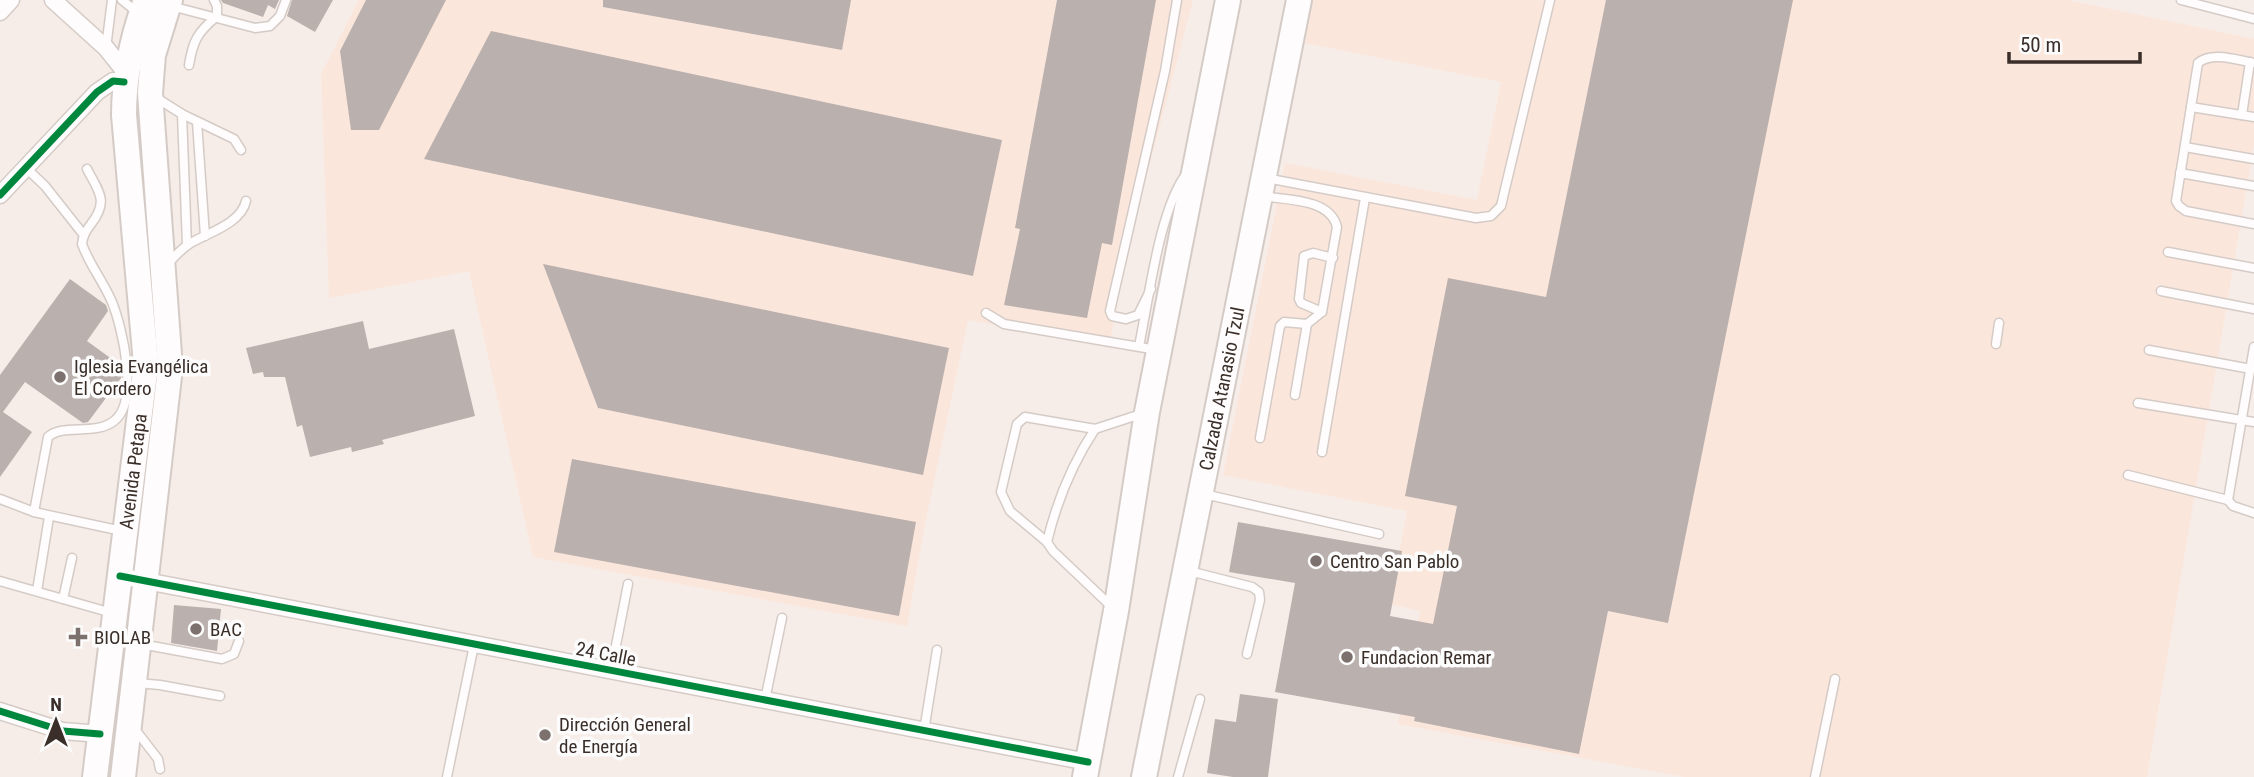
<svg xmlns="http://www.w3.org/2000/svg" width="2254" height="777" viewBox="0 0 2254 777" font-family="'Roboto Condensed',sans-serif">
  <style>
    .built { fill: #fbe6dc }
    .building { fill: #bab0ad }
    .lines { fill: none; stroke-linecap: round; stroke-linejoin: round }
    .lane-casing { stroke: #d5cbc6; stroke-width: 11 }
    .street-casing { stroke: #d5cbc6; stroke-width: 19 }
    .primary-casing { stroke: #d5cbc6; stroke-width: 28 }
    .lane { stroke: #fefcfc; stroke-width: 8 }
    .street { stroke: #fefcfc; stroke-width: 16 }
    .primary { stroke: #fefcfc; stroke-width: 24 }
    .cycleway-casing { stroke: #fcfcfc; stroke-width: 11 }
    .cycleway { stroke: #00873e; stroke-width: 7 }
    .poi-dot { fill: #7c716c; stroke: #fcfcfc; stroke-width: 2.5 }
    .labels { text-anchor: middle; dominant-baseline: central; stroke-width: 7; stroke-linejoin: round; paint-order: stroke }
    .poi-label { font-size: 19px; fill: #3a2e29; stroke: #fcfcfc; text-anchor: start }
    .street-label { font-size: 19px; fill: #3a2e29; stroke: #fcfcfc }
  </style>
  <rect width="100%" height="100%" fill="#f7ede8"/>
  <g class="built">
    <polygon points="359,0 1193,0 1126,255 1109,346 968,320 925,524 907,626 533,557 469,271 329,298 321,74"/>
    <polygon points="1313,0 2068,0 2254,39 2254,144 2147,777 1684,777 1398,724 1420,611 1389,604 1407,511 1223,475 1285,163 1477,200 1501,82 1305,43"/>
  </g>
  <g class="building">
    <polygon points="221,0 279,0 275,9 268,5 263,17 223,3"/>
    <polygon points="292,0 333,0 315,32 287,16"/>
    <polygon points="366,0 446,0 379,130 351,130 340,51"/>
    <polygon points="603,0 851,0 842,50 603,7"/>
    <polygon points="1057,0 1156,0 1112,245 1102,243 1087,318 1004,305 1020,229 1015,228"/>
    <polygon points="1606,0 1793,0 1668,623 1608,611 1579,754 1414,721 1415,717 1275,692 1295,583 1229,572 1238,522 1402,551 1390,616 1433,624 1457,506 1405,496 1448,278 1546,297"/>
    <polygon points="491,31 1002,140 973,276 424,159"/>
    <polygon points="543,264 949,348 923,475 598,408"/>
    <polygon points="70,279 106,305 108,311 87,341 120,365 121,378 88,422 83,423 25,382 3,412 32,432 0,477 0,375"/>
    <polygon points="363,321 369,349 454,329 475,416 382,440 384,444 352,452 351,447 310,457 302,425 297,427 285,377 264,377 263,372 253,374 246,348"/>
    <polygon points="572,459 916,522 899,616 554,552"/>
    <polygon points="174,605 221,609 217,651 171,643"/>
    <polygon points="1240,694 1278,699 1268,777 1233,777 1207,773 1215,719 1236,722"/>
  </g>
  <g class="lines">
    <g class="lane-casing">
      <g id="lane">
        <polyline points="122,0 138,13"/>
        <polyline points="2181,0 2254,19"/>
        <polyline points="171,6 255,28 270,26 280,16 286,0"/>
        <polyline points="106,48 112,0"/>
        <path d="M2254 63C2237 60 2212 51 2198 63L2176 201 2179 206 2186 211 2254 224"/>
        <path d="M189 65C193 40 198 32 217 16V6L214 0"/>
        <polyline points="155,97 182,114 234,139 241,150"/>
        <polyline points="2191,107 2254,117"/>
        <polyline points="182,114 187,245"/>
        <polyline points="2242,115 2250,62"/>
        <polyline points="197,122 205,236"/>
        <polyline points="2185,147 2254,159"/>
        <polyline points="26,168 45,186 83,234"/>
        <path d="M87 169C99 192 109 201 91 224 86 231 83 235 82 244 89 264 103 281 112 302 122 327 140 401 114 421 95 436 63 423 48 437L34 512 122 531"/>
        <polyline points="2180,173 2254,186"/>
        <polyline points="1266,178 1476,218 1491,216 1501,206 1550,0"/>
        <polyline points="2168,252 2254,268"/>
        <path d="M168 263C175 257 181 249 189 244 207 233 241 224 246 201"/>
        <polyline points="1151,289 1138,315 1126,319 1112,316 1110,311 1165,71 1177,0"/>
        <polyline points="2161,291 2254,309"/>
        <polyline points="1322,312 1301,303 1299,299 1304,256 1313,253 1333,258"/>
        <polyline points="986,313 1004,324 1157,350"/>
        <polyline points="1996,344 1999,323"/>
        <path d="M1139 346C1149 299 1159 209 1187 173"/>
        <polyline points="2254,347 2228,500 2233,506 2254,513"/>
        <polyline points="2149,350 2251,369"/>
        <polyline points="1295,395 1307,324"/>
        <polyline points="2138,403 2254,422"/>
        <path d="M1260 438 1280 326 1284 322 1307 324 1322 312 1337 227C1330 198 1285 200 1262 196"/>
        <polyline points="1322,452 1365,198"/>
        <polyline points="2128,475 2228,500"/>
        <polyline points="1204,494 1379,534"/>
        <polyline points="0,499 34,512"/>
        <path d="M1047 542C1057 500 1072 464 1095 429"/>
        <polyline points="1189,571 1252,587 1259,592 1260,600 1247,654"/>
        <polyline points="0,581 112,613"/>
        <polyline points="37,591 49,517"/>
        <polyline points="63,599 72,558"/>
        <polyline points="1112,607 1053,551 1047,542 1010,511 1001,492 1017,424 1025,417 1095,429 1141,414"/>
        <polyline points="141,644 222,659 234,654 239,641"/>
        <polyline points="611,671 628,584"/>
        <polyline points="137,683 160,685 220,696"/>
        <polyline points="765,700 782,618"/>
        <polyline points="134,728 158,759 160,769"/>
        <polyline points="924,731 937,650"/>
        <polyline points="447,777 474,645"/>
        <polyline points="1178,777 1200,699"/>
        <polyline points="1815,777 1835,679"/>
      </g>
    </g>
    <g class="street-casing">
      <g id="street">
        <polyline points="53,0 106,48 126,73"/>
        <polyline points="0,12 11,0"/>
        <polyline points="0,195 97,92 113,81 124,82"/>
        <polyline points="120,576 1088,762"/>
        <polyline points="0,711 63,731 100,734"/>
      </g>
    </g>
    <g class="primary-casing">
      <g id="primary">
        <path id="s1" d="M95 777 146 364 124 115C124 75 132 38 146 0"/>
        <polyline points="123,777 170,368 150,93 153,55 170,0"/>
        <polyline points="1085,777 1116,611 1147,412 1228,0"/>
        <path id="s2" d="M1144 777 1299 0"/>
      </g>
    </g>
    <use href="#lane" class="lane"/>
    <use href="#street" class="street"/>
    <use href="#primary" class="primary"/>
    <g class="cycleway-casing">
      <g id="cycleway">
        <polyline points="0,195 97,92 113,81 124,82"/>
        <polyline points="120,576 1088,762"/>
        <polyline points="0,711 63,731 100,734"/>
      </g>
    </g>
    <use href="#cycleway" class="cycleway"/>
  </g>
  <g class="poi-dot">
    <circle cx="60" cy="377" r="7"/>
    <circle cx="1316" cy="561" r="7"/>
    <circle cx="196" cy="629" r="7"/>
    <path d="M74.5 626.5h7v7h7v7h-7v7h-7v-7h-7v-7h7z"/>
    <circle cx="1347" cy="657" r="7"/>
    <circle cx="545" cy="735" r="7"/>
  </g>
  <g class="labels">
    <g class="poi-label">
      <text x="74" y="366">Iglesia Evangélica<tspan x="74" dy="22">El Cordero</tspan></text>
      <text x="1330" y="561">Centro San Pablo</text>
      <text x="210" y="629">BAC</text>
      <text x="94" y="637">BIOLAB</text>
      <text x="1361" y="657">Fundacion Remar</text>
      <text x="559" y="724">Dirección General<tspan x="559" dy="22">de Energía</tspan></text>
    </g>
    <g class="street-label">
      <text stroke="none"><textPath href="#s2" startOffset="396">Calzada Atanasio Tzul</textPath></text>
      <text stroke="none"><textPath href="#s1" startOffset="308">Avenida Petapa</textPath></text>
      <text transform="translate(606 654) rotate(11)">24 Calle</text>
    </g>
  </g>
  <g transform="translate(56 721)" stroke="#fcfcfc" stroke-width="5" paint-order="stroke">
  <path d="M0-5L12 26L0 18L-12 26Z" fill="#3a2e29"/>
  <text y="-10" font-size="19" font-weight="bold" text-anchor="middle" fill="#3a2e29">N</text>
  </g>
  <path d="M2009 52v10h131v-10" fill="none" stroke="#3a2e29" stroke-width="3.5"/>
  <text x="2020" y="52" font-size="21" fill="#3a2e29" stroke="#fcfcfc" stroke-width="5" paint-order="stroke">50 m</text>
</svg>
